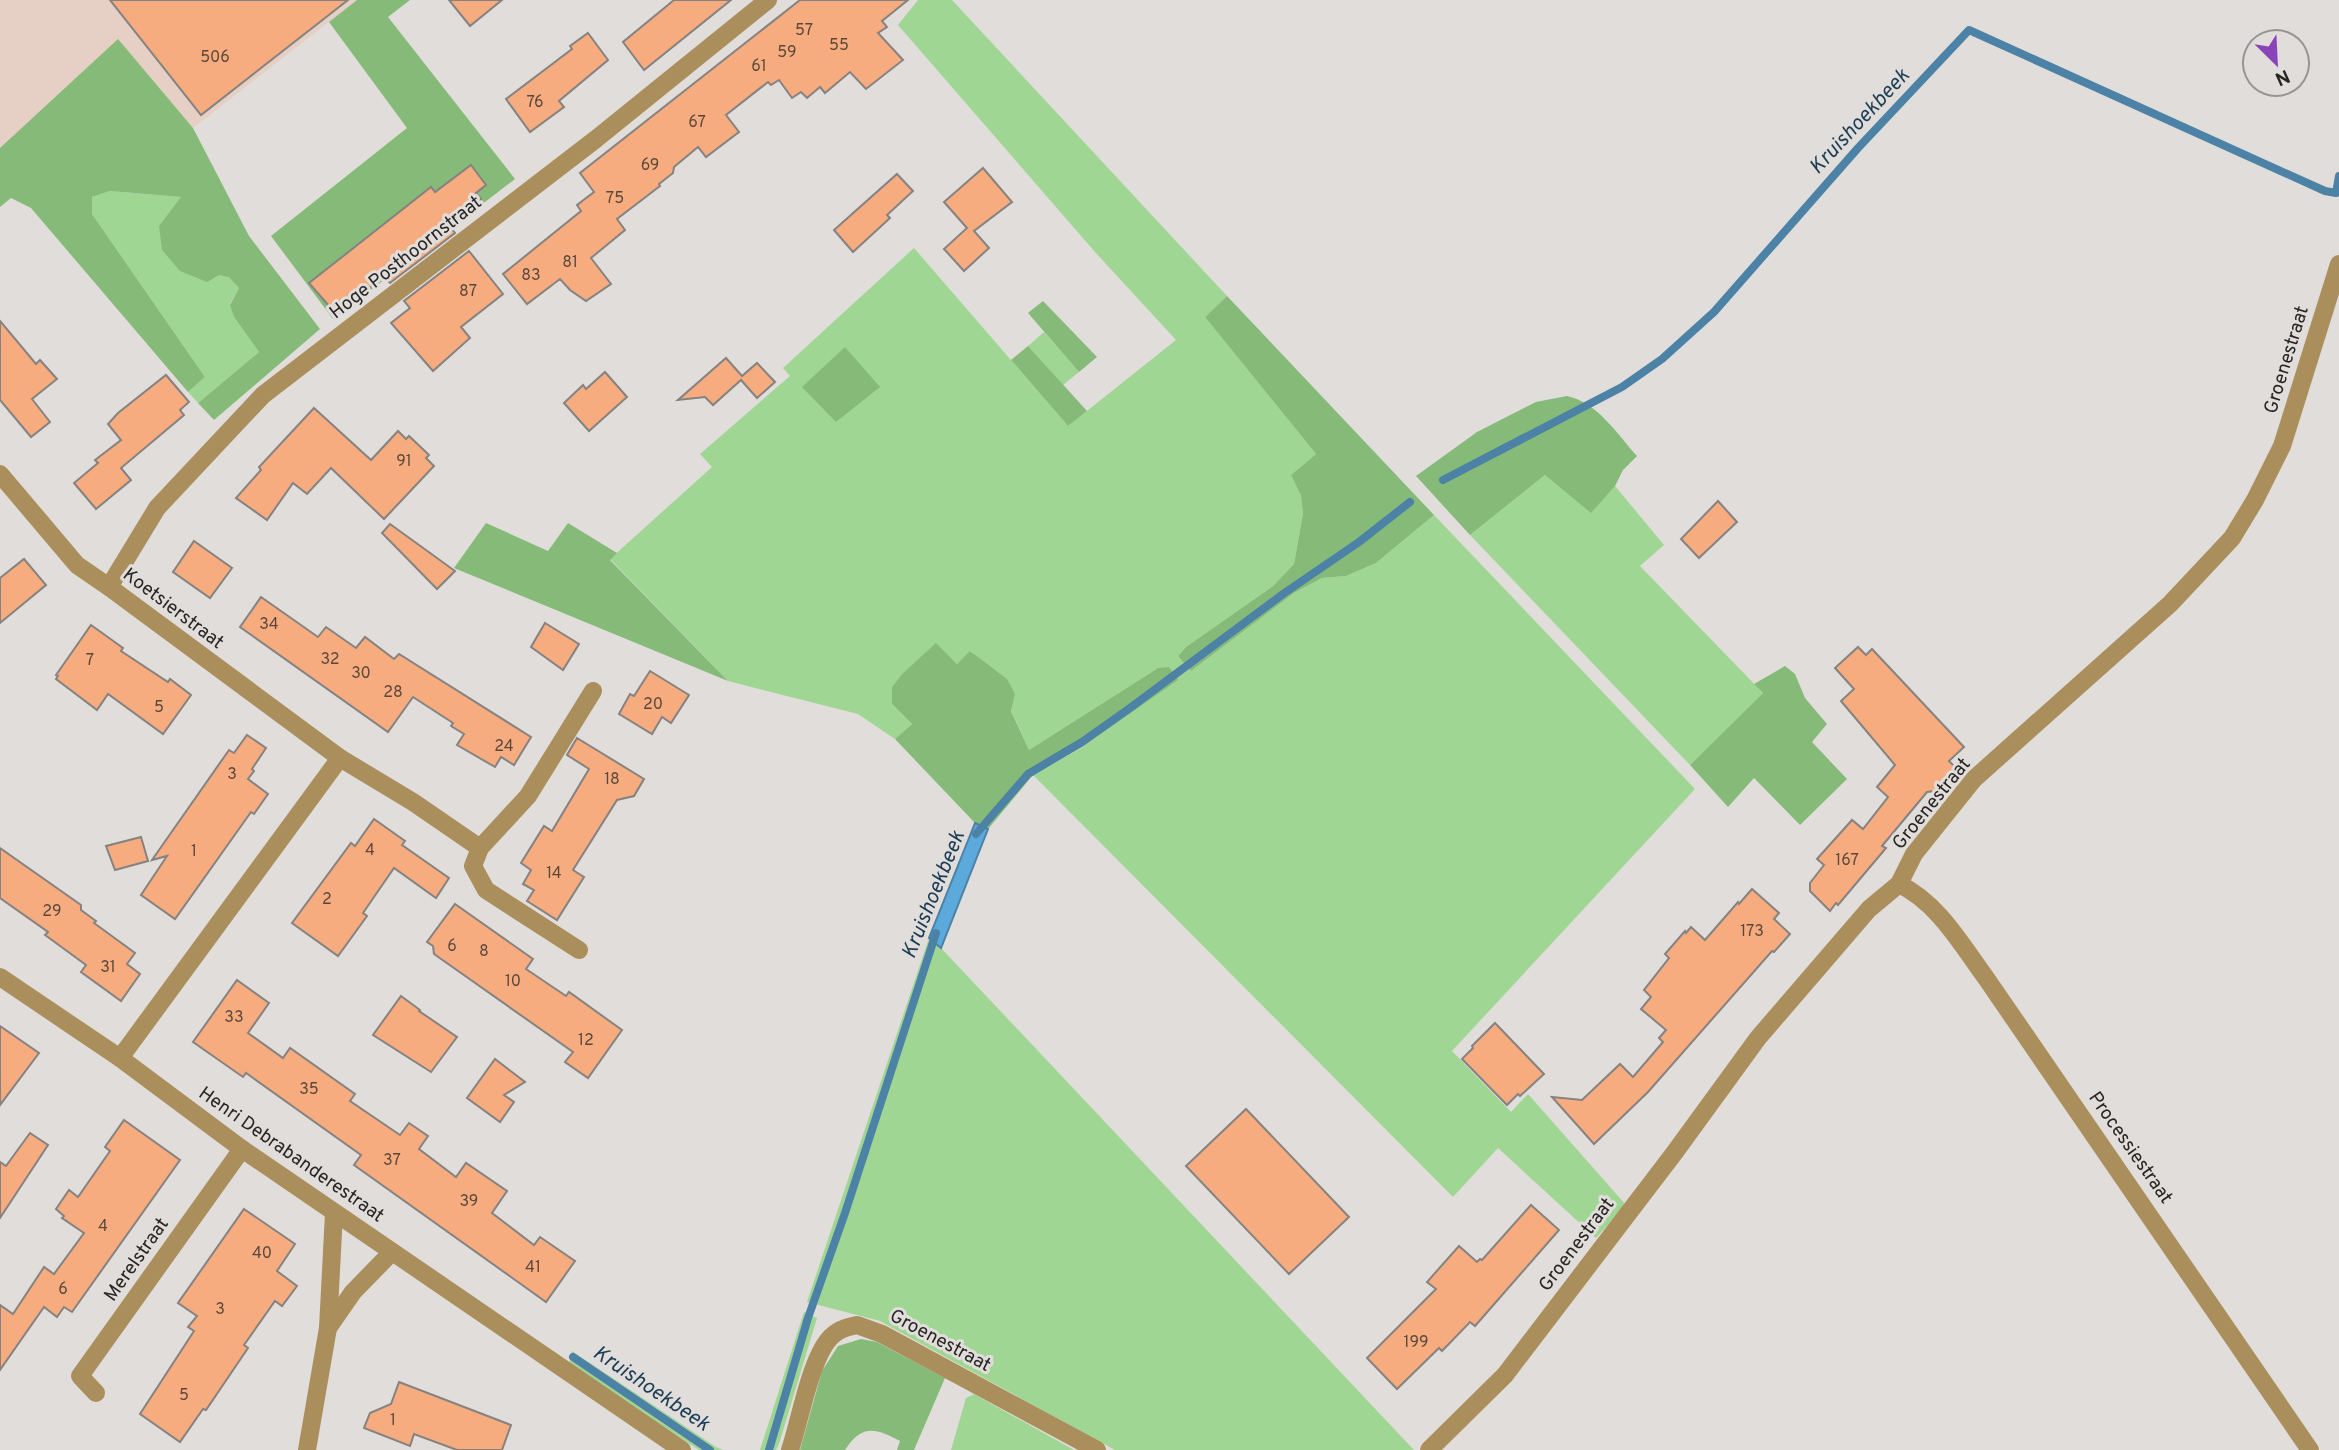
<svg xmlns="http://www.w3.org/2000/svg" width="2339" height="1450" viewBox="0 0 2339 1450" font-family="Overpass,sans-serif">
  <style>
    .industrial { fill: #e6cfc4 }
    .green { fill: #a0d693 }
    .forest { fill: #86ba79 }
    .water { fill: #5caadc; stroke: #4c82a5; stroke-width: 2 }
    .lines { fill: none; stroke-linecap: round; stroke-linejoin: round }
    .stream { stroke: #4c82a5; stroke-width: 8 }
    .building { fill: #f7ac7f; stroke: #858280; stroke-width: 2 }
    .minor { stroke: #aa8f5d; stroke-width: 18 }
    .labels { text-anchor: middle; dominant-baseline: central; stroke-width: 6; stroke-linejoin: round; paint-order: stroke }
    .number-label { font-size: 16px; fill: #5b483c }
    .street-label { font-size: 19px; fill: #272625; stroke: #e1dddb }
    .water-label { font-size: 21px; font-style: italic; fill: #1b3d53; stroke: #e1dddb }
  </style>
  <rect width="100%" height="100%" fill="#e1dddb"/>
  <polygon class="industrial" points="0,0 357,0 193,128 117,40 0,148"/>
  <g class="green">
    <polygon points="918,0 952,0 1227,296 1205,317 1316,454 1291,475 1301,496 1303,513 1294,564 1273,586 1186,647 1178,656 1191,671 1294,593 1322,578 1346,576 1376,563 1434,515 1695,789 1452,1051 1511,1112 1528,1094 1626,1205 1596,1238 1498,1148 1453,1197 1033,775 1083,747 1158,668 1029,750 1011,710 1015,694 971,651 957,664 936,644 902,674 892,687 892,704 912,724 895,739 858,714 728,681 610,559 712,467 700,454 790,376 783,368 914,248 1068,426 1176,340 1095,252 898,25"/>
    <polygon points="110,191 182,197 219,275 229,276 239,288 230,304 234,317 259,352 198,403 188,392 205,377 92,214 92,197"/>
    <polygon points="1044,332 1079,372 1063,385 1028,346"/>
    <polygon points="1545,475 1591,512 1615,486 1664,545 1640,566 1763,693 1690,765 1470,535"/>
    <polygon points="929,938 941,948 1414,1450 1115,1450 880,1321 807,1302"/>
    <polygon points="804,1312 817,1318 779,1444 776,1450 760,1450"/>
    <polygon points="572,1351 716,1447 723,1450 699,1450 569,1364"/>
    <polygon points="974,1394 1074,1450 951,1450 966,1398"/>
  </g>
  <g class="forest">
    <polygon points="357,0 410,0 388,17 515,179 333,319 271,236 407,128 329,22"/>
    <polygon points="118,39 193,128 249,236 320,329 214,420 198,403 259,352 234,317 230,305 239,288 229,277 219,275 207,282 180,271 162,250 159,226 181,197 110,191 92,197 92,214 205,377 188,392 31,208 11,198 0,207 0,148"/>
    <polygon points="1227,296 1434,515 1376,563 1346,576 1322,578 1294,593 1191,671 1178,656 1186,647 1273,586 1294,564 1303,513 1301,496 1291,475 1316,454 1205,317"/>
    <polygon points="1043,301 1097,357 1079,372 1028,313"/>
    <polygon points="1028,346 1087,411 1068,426 1011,360"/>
    <polygon points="845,347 880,387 836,422 802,387"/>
    <path d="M1567 396C1597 402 1618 435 1637 456L1623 470 1615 486 1591 513 1545 475 1470 535 1416 476 1477 432 1536 402Z"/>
    <polygon points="486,523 548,551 568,523 617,553 610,560 728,681 454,568"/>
    <polygon points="936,643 957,664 970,651 1007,679 1015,694 1011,711 1029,750 1158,668 1169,667 1178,680 1082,747 1033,775 988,829 975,823 895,739 912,724 892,704 892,687 902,674"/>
    <polygon points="1785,666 1795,674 1805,698 1827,724 1812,742 1847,779 1800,825 1754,778 1728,807 1690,765 1763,693 1754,684"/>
    <path d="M861 1339 877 1342 945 1378 914 1450H897L900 1441C875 1428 862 1424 845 1450H800L822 1371 838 1346Z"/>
  </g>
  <polygon class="water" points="975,823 988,829 941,948 929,938"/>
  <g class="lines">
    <g class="stream">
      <polyline points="1443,480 1622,387 1662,359 1714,312 1858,148 1969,30 2325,191 2336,193 2339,176"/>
      <polyline points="976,834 1028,774 1082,742 1130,708 1283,594 1359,542 1410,502"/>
      <polyline points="573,1357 710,1450"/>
      <polyline points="769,1450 808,1318 845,1213 936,933"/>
    </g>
  </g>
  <g class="building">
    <polygon points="110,0 348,0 201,115"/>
    <polygon points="449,0 502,0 470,26"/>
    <polygon points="674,0 731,0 644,70 623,42"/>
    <polygon points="800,0 908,0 882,21 887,27 878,33 903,60 866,89 850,72 825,93 820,87 807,98 801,92 792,98 779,80 771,85 768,82 726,115 739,132 706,157 698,147 674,167 673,173 659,184 660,186 617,219 625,230 591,258 611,284 586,301 570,290 560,279 527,304 503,274 581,211 577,205 594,192 580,173"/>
    <polygon points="588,33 608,60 559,101 564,107 530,132 506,99 572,49 570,46"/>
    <polygon points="471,165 486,185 476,193 481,199 449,225 455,233 390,283 384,276 336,314 309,283 431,187 435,192"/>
    <polygon points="983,168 1012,202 974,231 989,248 964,271 944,249 967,228 944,202"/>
    <polygon points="897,174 913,191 887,215 890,218 853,252 834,230"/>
    <polygon points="469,251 503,294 461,327 470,338 433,371 391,323 410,308 404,301"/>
    <polygon points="0,321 36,364 40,360 57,379 32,399 50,422 31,437 0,400"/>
    <polygon points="726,358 742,376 757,363 775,382 757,398 741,380 713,405 705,397 678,400"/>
    <polygon points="605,372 627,397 589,431 564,403 583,385 586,389"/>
    <polygon points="166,375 189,402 180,410 184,415 121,468 131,480 96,509 74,483 98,463 95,460 121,440 108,424 118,413"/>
    <polygon points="314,408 371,460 398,431 406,439 409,436 429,455 426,458 434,466 384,519 331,468 307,494 293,483 267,520 236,498 261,470 259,467"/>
    <polygon points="1718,501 1737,522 1699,558 1681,539"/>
    <polygon points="390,524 455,571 437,589 382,533"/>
    <polygon points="194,541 232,568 210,598 173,572"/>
    <polygon points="24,559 46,585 0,623 0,578"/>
    <polygon points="261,597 318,637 326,627 356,648 365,637 394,659 399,654 531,737 514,765 501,757 495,767 457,745 464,734 451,726 453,723 413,697 388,732 240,627"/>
    <polygon points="545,623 579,644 563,670 531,647"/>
    <polygon points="91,625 123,648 121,651 168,682 170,679 191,695 163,734 108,694 97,710 56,679 58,676 56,675"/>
    <polygon points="1858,647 1866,655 1872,649 1964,747 1949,761 1955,767 1935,791 1927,792 1882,846 1886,848 1838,905 1836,903 1830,911 1810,891 1810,883 1824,865 1817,859 1852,820 1863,829 1888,797 1877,787 1895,765 1841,701 1854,689 1835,668"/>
    <polygon points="650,671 689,695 671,723 662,717 652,734 619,714 630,694 634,696"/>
    <polygon points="247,735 266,748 252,769 254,771 248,779 268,794 254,814 251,812 175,919 141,895 167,856 152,860 229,750 234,753"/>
    <polygon points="577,738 644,779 634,796 617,800 573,870 584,877 557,920 527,901 534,890 523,884 531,870 521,863 544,826 552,831 589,769 567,755"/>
    <polygon points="374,819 405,841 402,845 449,878 436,898 394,868 363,913 367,916 338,956 292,923 351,843 355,846"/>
    <polygon points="141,837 148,861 115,870 106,846"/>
    <polygon points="0,848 81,905 81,910 96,921 94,923 135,953 127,964 140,974 121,1001 81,972 86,965 45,935 48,932 0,898"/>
    <polygon points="1752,889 1779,913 1774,919 1790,934 1774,952 1772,951 1648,1092 1594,1144 1552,1097 1582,1100 1620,1064 1633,1077 1663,1042 1659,1038 1666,1030 1641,1009 1651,997 1644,990 1669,958 1665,954 1685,931 1686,933 1691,927 1705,940 1738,902 1739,904"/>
    <polygon points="455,904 533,959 526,969 566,996 569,992 622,1030 588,1078 565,1062 573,1052 434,954 433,946 427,942"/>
    <polygon points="237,980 269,1003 248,1033 283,1058 290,1048 355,1094 350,1101 400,1135 409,1123 428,1136 419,1149 456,1177 466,1163 507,1191 492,1213 534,1245 540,1237 575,1261 546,1302 354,1165 361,1155 246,1073 243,1077 193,1042"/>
    <polygon points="401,996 420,1010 419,1011 457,1037 431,1072 373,1035"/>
    <polygon points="1495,1023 1544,1074 1520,1096 1518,1094 1507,1105 1462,1059 1473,1048 1472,1046"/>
    <polygon points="0,1026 39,1053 0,1105"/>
    <polygon points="495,1059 525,1082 504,1095 514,1102 500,1122 467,1098"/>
    <polygon points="1246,1109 1349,1217 1289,1274 1186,1166"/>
    <polygon points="124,1120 180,1160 72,1312 64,1307 57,1317 44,1307 0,1370 0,1305 13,1314 44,1267 54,1274 84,1233 62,1218 64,1216 56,1209 69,1190 78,1197 110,1151 105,1147"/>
    <polygon points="30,1133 48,1145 0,1218 0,1162 6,1166"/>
    <polygon points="1531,1205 1559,1230 1475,1326 1470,1322 1442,1351 1439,1348 1397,1389 1367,1358 1436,1289 1427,1282 1459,1246 1477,1262 1480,1259 1482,1260"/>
    <polygon points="244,1209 295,1244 277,1271 297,1286 282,1306 275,1301 244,1345 248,1348 206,1410 203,1409 180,1442 140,1414 194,1331 188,1327 197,1316 178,1303"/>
    <polygon points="399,1382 511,1425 502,1450 457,1450 414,1434 410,1446 364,1428 370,1413 391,1404"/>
  </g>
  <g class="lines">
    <g class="minor">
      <polyline points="0,474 77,565 109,587 340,758 413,802 480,848 473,866 486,890 579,950"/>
      <polyline points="109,587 157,508 263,395 596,139 768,0"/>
      <polyline points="480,848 528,796 593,691"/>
      <path d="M1899 884C1938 903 1961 944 1986 978L2310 1450"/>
      <polyline points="0,977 120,1058 242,1149 682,1450"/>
      <polyline points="120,1058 340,758"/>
      <polyline points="328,1328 353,1292 392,1252"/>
      <polyline points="96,1393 80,1376 242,1149"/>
      <polyline points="307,1450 328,1328 334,1213"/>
      <path d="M790 1450C800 1421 811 1355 832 1336 839 1329 848 1327 857 1325L882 1334 1097 1450"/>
      <polyline points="1429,1450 1505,1375 1675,1152 1758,1038 1869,909 1899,884 1914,854 1974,779 2170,604 2232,538 2255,500 2282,446 2339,264"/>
    </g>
  </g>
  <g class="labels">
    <g class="number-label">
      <text x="804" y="31">57</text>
      <text x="839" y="46">55</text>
      <text x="787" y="53">59</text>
      <text x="215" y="58">506</text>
      <text x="759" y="67">61</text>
      <text x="535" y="103">76</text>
      <text x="697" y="123">67</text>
      <text x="650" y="166">69</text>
      <text x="615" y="199">75</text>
      <text x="570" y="263">81</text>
      <text x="531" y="276">83</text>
      <text x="468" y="292">87</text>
      <text x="404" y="462">91</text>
      <text x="269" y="625">34</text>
      <text x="330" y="660">32</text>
      <text x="90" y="661">7</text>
      <text x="361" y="674">30</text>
      <text x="393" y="693">28</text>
      <text x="653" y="705">20</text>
      <text x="159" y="708">5</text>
      <text x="504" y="747">24</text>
      <text x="232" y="775">3</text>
      <text x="612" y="780">18</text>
      <text x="370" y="851">4</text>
      <text x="194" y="852">1</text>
      <text x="1847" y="861">167</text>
      <text x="554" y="874">14</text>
      <text x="327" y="900">2</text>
      <text x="52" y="912">29</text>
      <text x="1752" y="932">173</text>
      <text x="452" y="947">6</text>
      <text x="484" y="952">8</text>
      <text x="108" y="968">31</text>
      <text x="513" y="982">10</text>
      <text x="234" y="1018">33</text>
      <text x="586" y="1041">12</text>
      <text x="309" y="1090">35</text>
      <text x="392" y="1161">37</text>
      <text x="469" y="1202">39</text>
      <text x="103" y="1227">4</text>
      <text x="262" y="1254">40</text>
      <text x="533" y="1268">41</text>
      <text x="63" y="1290">6</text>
      <text x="220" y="1310">3</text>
      <text x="1416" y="1343">199</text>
      <text x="184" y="1396">5</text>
      <text x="393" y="1421">1</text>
    </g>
    <g class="street-label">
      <text transform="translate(406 258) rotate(-38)">Hoge Posthoornstraat</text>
      <text transform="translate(2287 360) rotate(-73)">Groenestraat</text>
      <text transform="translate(173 609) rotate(37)">Koetsierstraat</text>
      <text transform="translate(1932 804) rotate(-51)">Groenestraat</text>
      <text transform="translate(2130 1148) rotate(55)">Processiestraat</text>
      <text transform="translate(291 1155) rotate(35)">Henri Debrabanderestraat</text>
      <text transform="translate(1577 1245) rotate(-53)">Groenestraat</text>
      <text transform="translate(137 1260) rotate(-55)">Merelstraat</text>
      <text transform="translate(940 1341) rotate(28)">Groenestraat</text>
    </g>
    <g class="water-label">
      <text transform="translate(1860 122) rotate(-47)">Kruishoekbeek</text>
      <text transform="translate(934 895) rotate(-68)">Kruishoekbeek</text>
      <text transform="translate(651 1389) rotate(34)">Kruishoekbeek</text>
    </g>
  </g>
  <g transform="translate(2276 63) rotate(156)"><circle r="33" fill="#e1dddb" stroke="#979492" stroke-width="2"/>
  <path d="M0-5L12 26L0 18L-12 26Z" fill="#8b44b7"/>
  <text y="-10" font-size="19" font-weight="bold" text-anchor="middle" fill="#272625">N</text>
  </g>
</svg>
